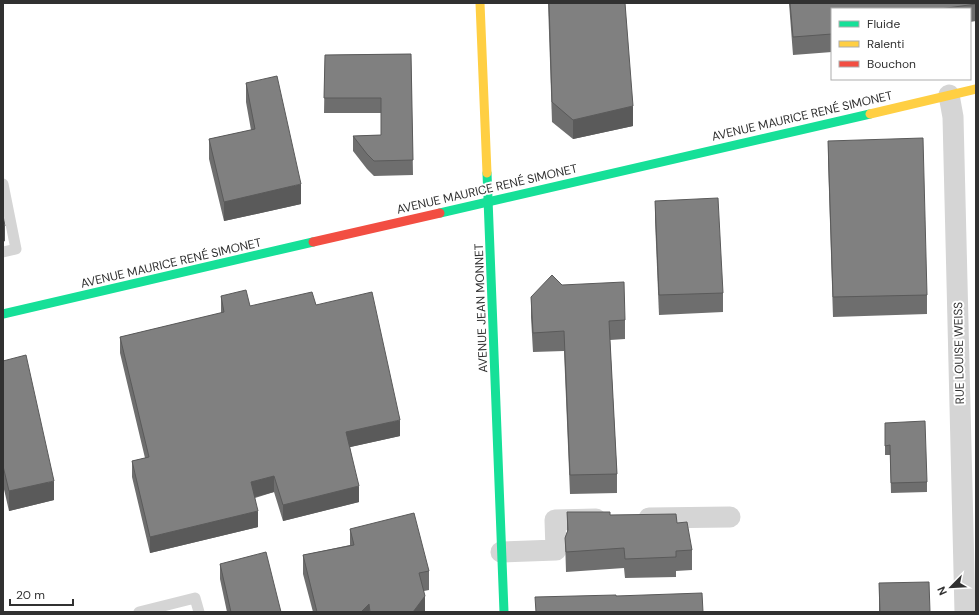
<svg xmlns="http://www.w3.org/2000/svg" width="979" height="615" viewBox="0 0 979 615" font-family="'DM Sans',sans-serif">
  <style>
    .lines { fill: none; stroke-linecap: round; stroke-linejoin: round }
    .lane { stroke: #d5d5d5; stroke-width: 11 }
    .street { stroke: #d5d5d5; stroke-width: 21 }
    .fast { stroke: #16e098; stroke-width: 9 }
    .slow { stroke: #ffcf43; stroke-width: 9 }
    .jam { stroke: #f24e42; stroke-width: 9 }
    .wall { fill: #6e6e6e }
    .shaded-wall { fill: #5a5a5a }
    .building { fill: #808080; stroke: #5a5a5a }
    .labels { text-anchor: middle; dominant-baseline: central; stroke-width: 4; stroke-linejoin: round; paint-order: stroke }
    .street-label { font-size: 12px; fill: #313131; stroke: #fff }
  </style>
  <rect width="100%" height="100%" fill="#fff"/>
  <g class="lines">
    <g class="lane">
      <polyline points="3,184 16,249 3,252"/>
      <polyline points="139,612 195,598 199,612"/>
    </g>
    <g class="street">
      <polyline points="949,95 953,117 965,612"/>
      <polyline points="649,518 730,517"/>
      <polyline points="501,552 556,550 555,520 596,519"/>
    </g>
    <g class="fast">
      <polyline points="487,173 504,612"/>
      <polyline points="440,213 870,114"/>
      <polyline points="3,314 313,242"/>
    </g>
    <g class="slow">
      <polyline points="480,3 487,173"/>
      <polyline points="870,114 976,89"/>
    </g>
    <polyline class="jam" points="313,242 440,213"/>
  </g>
  <g class="wall">
    <polygon points="548,3 625,3 633,126 573,139 552,122"/>
    <polygon points="789,3 976,3 976,21 970,22 970,9 832,9 832,52 793,55"/>
    <polygon points="411,54 413,175 374,176 367,169 353,151 353,136 381,135 381,113 324,113 325,55"/>
    <polygon points="246,83 301,204 224,221 209,159 209,139 251,130 246,102"/>
    <polygon points="828,141 927,295 927,314 833,317 828,160"/>
    <polygon points="655,201 723,293 723,312 659,315 655,220"/>
    <polygon points="562,285 625,320 625,339 610,340 617,474 617,493 570,494 564,351 533,352 531,317 531,297"/>
    <polygon points="221,296 250,306 316,305 400,436 350,447 359,502 283,521 274,492 255,498 258,527 150,553 132,477 132,461 145,458 120,353 120,337 221,313"/>
    <polygon points="3,361 54,500 9,511 3,485"/>
    <polygon points="885,423 927,482 927,492 891,493 890,455 885,455"/>
    <polygon points="567,512 610,515 677,523 692,550 692,570 676,571 676,577 625,578 624,568 566,572 565,538 567,532"/>
    <polygon points="350,529 429,571 429,590 424,591 425,612 313,612 303,574 303,555 350,545"/>
    <polygon points="220,564 281,612 227,612 220,579"/>
    <polygon points="879,583 930,612 879,612"/>
  </g>
  <g class="shaded-wall">
    <polygon points="633,106 633,126 573,139 573,120"/>
    <polygon points="301,184 301,204 224,221 224,202"/>
    <polygon points="3,226 5,226 5,241 3,242"/>
    <polygon points="400,420 400,436 346,448 346,432"/>
    <polygon points="274,476 274,492 251,498 251,482"/>
    <polygon points="54,481 54,500 9,511 9,491"/>
    <polygon points="359,486 359,502 283,521 283,505"/>
    <polygon points="258,511 258,527 150,553 150,537"/>
    <polygon points="425,596 425,612 413,612"/>
    <polygon points="369,604 369,612 361,612"/>
  </g>
  <g class="building">
    <polygon points="549,3 625,3 633,106 573,120 552,102"/>
    <polygon points="790,3 976,3 976,4 940,9 832,9 832,34 793,37"/>
    <polygon points="411,54 413,160 374,161 367,154 353,136 381,135 381,98 324,98 325,55"/>
    <polygon points="277,76 301,184 224,202 209,139 255,129 246,83"/>
    <polygon points="923,138 927,295 833,297 828,141"/>
    <polygon points="718,198 723,293 659,295 655,201"/>
    <polygon points="3,215 5,226 3,226"/>
    <polygon points="552,275 562,285 624,282 625,320 609,321 617,474 570,475 564,331 533,333 531,297"/>
    <polygon points="246,290 250,306 312,292 316,305 372,292 400,420 346,432 359,486 283,505 274,476 251,482 258,511 150,537 132,461 149,457 120,337 224,312 221,296"/>
    <polygon points="26,355 54,481 9,491 3,466 3,361"/>
    <polygon points="925,421 927,482 891,483 890,445 885,446 885,423"/>
    <polygon points="567,512 610,512 610,515 676,514 677,523 687,522 692,550 676,551 676,557 625,559 624,548 566,552 565,538 568,530"/>
    <polygon points="414,513 429,571 419,573 425,596 413,612 370,612 369,604 361,612 317,612 303,555 354,545 350,529"/>
    <polygon points="266,552 281,612 231,612 220,564"/>
    <polygon points="929,582 930,612 880,612 879,583"/>
    <polygon points="702,593 703,612 536,612 535,597 616,595 616,596"/>
  </g>
  <g class="labels">
    <g class="street-label">
      <text transform="translate(802 116) rotate(-13)">AVENUE MAURICE RENÉ SIMONET</text>
      <text transform="translate(487 189) rotate(-13)">AVENUE MAURICE RENÉ SIMONET</text>
      <text transform="translate(171 263) rotate(-13)">AVENUE MAURICE RENÉ SIMONET</text>
      <text transform="translate(481 308) rotate(-92)">AVENUE JEAN MONNET</text>
      <text transform="translate(959 353) rotate(-91)">RUE LOUISE WEISS</text>
    </g>
  </g>
  <rect width="979" height="615" fill="none" stroke="#313131" stroke-width="8"/>
  <rect x="831" y="8" width="140" height="72" fill="#ffffff" stroke="#adadad"/>
  <rect x="839" y="21" width="20" height="6" fill="#16e098" stroke="#adadad"/>
  <text x="867" y="28" font-size="12" fill="#313131">Fluide</text>
  <rect x="839" y="41" width="20" height="6" fill="#ffcf43" stroke="#adadad"/>
  <text x="867" y="48" font-size="12" fill="#313131">Ralenti</text>
  <rect x="839" y="61" width="20" height="6" fill="#f24e42" stroke="#adadad"/>
  <text x="867" y="68" font-size="12" fill="#313131">Bouchon</text>
  <g transform="translate(951 587) rotate(246)" stroke="#ffffff" stroke-width="3" paint-order="stroke">
  <path d="M0-3L7 15L0 10L-7 15Z" fill="#313131"/>
  <text y="-6" font-size="11" font-weight="bold" text-anchor="middle" fill="#313131">N</text>
  </g>
  <path d="M10 599v6h63v-6" fill="none" stroke="#313131" stroke-width="2"/>
  <text x="16" y="599" font-size="12" fill="#313131" stroke="#ffffff" stroke-width="3" paint-order="stroke">20 m</text>
</svg>
